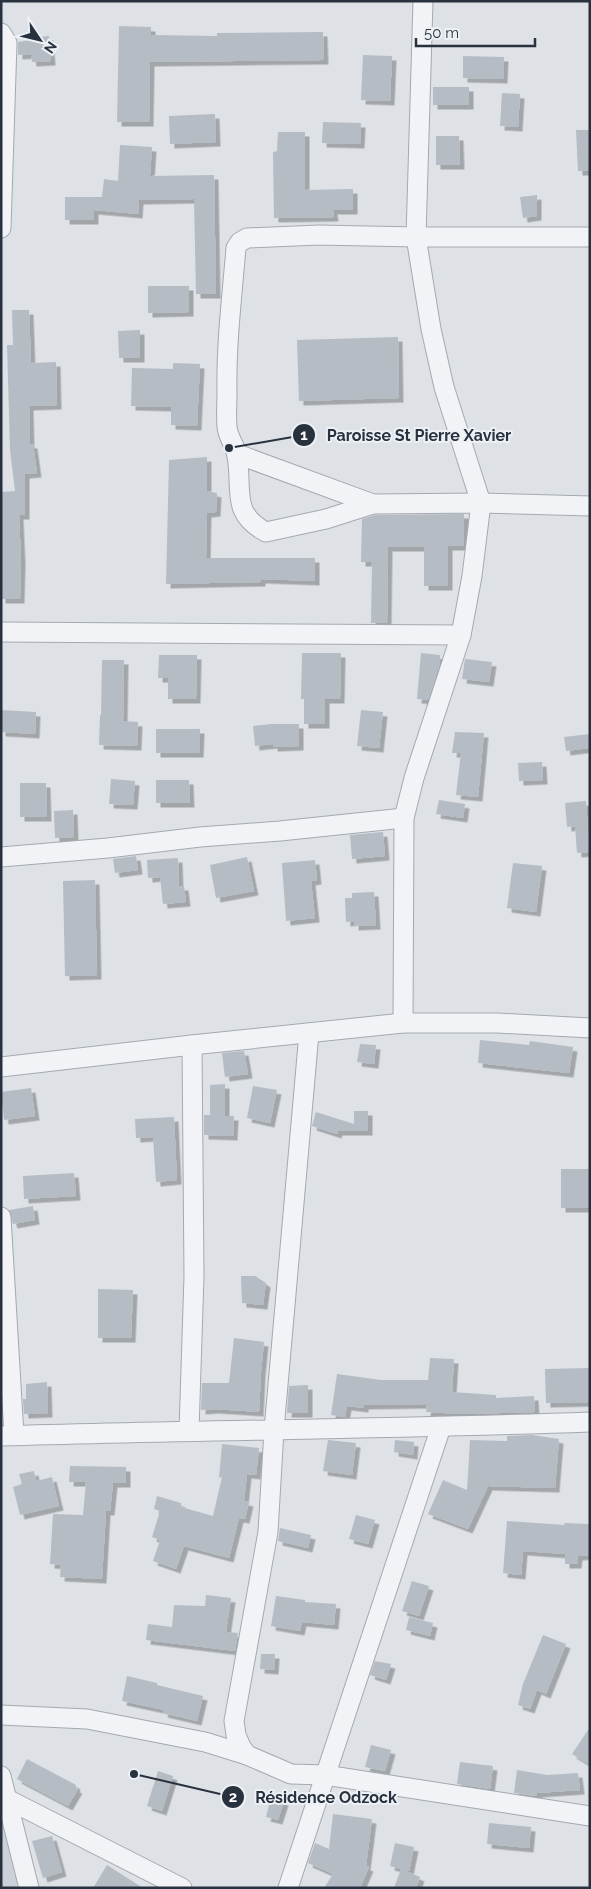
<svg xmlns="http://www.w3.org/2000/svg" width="591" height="1889" viewBox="0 0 591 1889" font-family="Raleway,sans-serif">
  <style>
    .built { fill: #ccd1d9 }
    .building { fill: #b5bcc4; filter: url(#shadow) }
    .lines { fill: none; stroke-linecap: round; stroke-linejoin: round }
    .minor-casing { stroke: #a4a9b1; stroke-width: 21 }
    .minor { stroke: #f1f3f6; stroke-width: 19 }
    .leader { fill: none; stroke: #28313e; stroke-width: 2 }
    .callout-dot { fill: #28313e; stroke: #edf1f5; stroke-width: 2 }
    .mark-label { font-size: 15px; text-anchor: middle; font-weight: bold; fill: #fff }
    .callout-label { font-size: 16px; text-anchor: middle; font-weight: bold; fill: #28313e; stroke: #edf1f5; stroke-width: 4; stroke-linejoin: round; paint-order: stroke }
  </style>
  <defs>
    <filter id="shadow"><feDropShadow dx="4.5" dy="4.5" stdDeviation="0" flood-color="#0004"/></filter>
  </defs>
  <rect width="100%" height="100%" fill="#dee2e7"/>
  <polygon class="built" points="1,1820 12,1860 18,1874 17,1888 1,1888"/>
  <g class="building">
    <polygon points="119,26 151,27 151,35 217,36 217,33 323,32 324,60 150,62 149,122 117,122"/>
    <polygon points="49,36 51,61 32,62 31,54 18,55 18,42 30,40 30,38"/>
    <polygon points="363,55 392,56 390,101 361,100"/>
    <polygon points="463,56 504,57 503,79 463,78"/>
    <rect x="433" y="87" width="36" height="18"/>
    <polygon points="502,93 520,94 518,127 500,126"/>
    <polygon points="215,114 216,142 170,144 169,116"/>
    <polygon points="323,122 361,123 360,144 322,143"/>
    <polygon points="576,130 590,130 590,171 578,171"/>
    <polygon points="278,132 305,132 305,190 353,189 353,210 333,210 334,217 274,218 273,152 277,151"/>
    <polygon points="436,136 459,136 460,165 436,165"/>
    <polygon points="120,145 152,147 150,176 214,175 216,294 196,294 194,199 139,200 138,214 94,210 94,220 65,220 65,197 102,197 104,179 118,181"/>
    <polygon points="537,195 537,216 523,218 520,197"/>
    <polygon points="148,286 189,286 189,312 148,313"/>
    <polygon points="12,310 29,310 31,363 56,362 57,405 29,406 30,444 33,444 37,473 25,474 25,515 19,515 21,560 20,599 1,599 1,492 15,491 10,450 7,345 13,345"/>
    <polygon points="140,330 140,358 119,358 118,331"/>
    <polygon points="398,337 399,398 299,401 297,340"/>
    <polygon points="173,363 200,364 197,426 171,425 171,407 131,406 132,368 173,369"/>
    <polygon points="207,457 207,491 217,493 216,512 207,513 206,558 315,558 315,581 261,579 261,582 166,584 169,460"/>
    <polygon points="464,514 464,546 448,546 448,586 424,586 424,547 388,547 387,623 371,623 372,562 361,562 362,519 375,515"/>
    <polygon points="302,653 341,653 340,699 325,699 325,724 304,724 304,699 301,699"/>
    <polygon points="421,653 440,655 440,664 428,700 417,699"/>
    <polygon points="159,655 197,655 196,699 168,699 168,678 158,678"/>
    <polygon points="465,659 492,662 489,682 462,679"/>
    <polygon points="102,660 124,660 123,721 138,722 137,746 99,745 100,715 101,715"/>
    <polygon points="1,710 36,712 35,734 1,732"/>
    <polygon points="361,710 383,712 379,748 357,746"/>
    <polygon points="271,724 299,724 299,746 273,747 273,744 255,746 253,726"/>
    <polygon points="156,729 200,729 199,753 156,753"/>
    <polygon points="455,732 484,733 478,797 456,795 461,753 452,753"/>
    <polygon points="590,734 590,748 566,751 564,737"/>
    <polygon points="542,762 543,780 519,781 518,763"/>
    <polygon points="111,779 135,781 133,805 109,804"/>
    <polygon points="156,780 189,780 190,803 156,803"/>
    <polygon points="20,783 46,783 47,817 20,817"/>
    <polygon points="439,800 465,804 463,818 436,814"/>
    <polygon points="586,801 588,831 590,831 590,852 577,853 575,826 567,827 565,803"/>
    <polygon points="73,810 74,837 55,838 54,811"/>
    <polygon points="383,832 385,856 352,859 350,835"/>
    <polygon points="136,856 138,870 115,873 113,859"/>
    <polygon points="247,857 254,891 216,898 210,865"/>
    <polygon points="178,858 179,886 184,886 186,902 163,904 160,877 148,878 147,860"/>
    <polygon points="315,860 317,880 311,881 315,918 286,921 282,863"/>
    <polygon points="513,863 542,866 536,912 507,908"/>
    <polygon points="95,880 97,975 65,976 63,881"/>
    <polygon points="374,892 376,925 354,926 354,921 346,922 345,898 352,898 352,893"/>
    <polygon points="480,1040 529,1045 530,1041 573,1047 569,1073 478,1063"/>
    <polygon points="360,1044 376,1045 374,1064 357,1062"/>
    <polygon points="244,1051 248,1074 225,1077 222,1053"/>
    <polygon points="225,1084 225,1116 234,1116 233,1136 204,1135 204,1115 210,1115 210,1085"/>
    <polygon points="253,1086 277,1090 270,1123 247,1118"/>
    <polygon points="31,1088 35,1116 4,1120 1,1092"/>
    <polygon points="354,1111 368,1111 368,1131 338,1131 337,1134 312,1126 316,1112 354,1124"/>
    <polygon points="174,1117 177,1180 156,1182 153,1137 136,1138 135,1119"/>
    <rect x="561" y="1169" width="29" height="39"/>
    <polygon points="74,1173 76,1196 24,1199 23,1176"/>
    <polygon points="33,1206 35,1220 13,1224 9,1210"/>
    <polygon points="241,1276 255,1276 266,1283 263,1305 242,1303"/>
    <polygon points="98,1289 133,1290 131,1338 98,1338"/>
    <polygon points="234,1338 264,1342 261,1372 259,1412 214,1409 201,1410 202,1383 229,1383"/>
    <polygon points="430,1358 454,1359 452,1392 496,1395 496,1398 534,1396 535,1412 463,1414 426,1412 427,1404 364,1405 364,1408 347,1406 345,1417 331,1415 337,1374 381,1380 428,1380"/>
    <polygon points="590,1368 590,1402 546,1403 545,1369"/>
    <polygon points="47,1382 48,1413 24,1414 23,1399 26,1399 26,1384"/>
    <polygon points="308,1385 308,1413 287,1413 289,1386"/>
    <polygon points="532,1435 559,1439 555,1488 488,1486 468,1529 428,1514 443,1480 467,1490 470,1440 507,1441 507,1436"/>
    <polygon points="328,1440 356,1443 352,1475 323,1471"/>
    <polygon points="395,1440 414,1442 413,1455 394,1452"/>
    <polygon points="222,1444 259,1448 256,1475 247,1474 244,1501 249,1502 245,1519 239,1518 229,1558 184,1546 176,1569 153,1561 160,1540 152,1537 160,1511 154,1509 157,1496 181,1503 181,1507 213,1516 222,1477 219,1478"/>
    <polygon points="70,1466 126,1467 126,1483 113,1483 110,1511 106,1511 102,1579 60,1577 61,1565 50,1564 53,1514 83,1515 86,1482 69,1482"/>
    <polygon points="34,1471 36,1481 52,1477 59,1506 20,1515 13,1487 22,1484 19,1474"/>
    <polygon points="356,1515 375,1520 368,1544 349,1539"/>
    <polygon points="507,1521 565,1525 564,1523 590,1524 590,1555 578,1556 577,1564 565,1564 565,1554 523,1551 521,1575 503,1573"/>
    <polygon points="280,1528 311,1535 308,1548 278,1541"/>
    <polygon points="412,1581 429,1586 419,1616 402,1611"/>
    <polygon points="206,1595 231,1598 226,1632 238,1633 235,1651 146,1640 148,1624 172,1627 174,1605 205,1606"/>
    <polygon points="276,1596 305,1600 305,1602 336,1604 334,1625 302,1622 300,1631 271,1626"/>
    <polygon points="409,1617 433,1623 430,1636 406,1630"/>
    <polygon points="543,1635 566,1644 546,1694 537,1690 530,1709 518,1705 523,1684"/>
    <polygon points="261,1654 275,1654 274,1670 260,1669"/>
    <polygon points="375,1661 391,1664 386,1680 370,1675"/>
    <polygon points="127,1676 157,1683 157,1685 203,1696 197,1721 163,1713 164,1710 122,1701"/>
    <polygon points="590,1727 590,1765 572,1754"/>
    <polygon points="371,1745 391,1750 385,1771 365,1767"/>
    <polygon points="27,1759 76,1785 75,1788 78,1789 68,1806 17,1779"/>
    <polygon points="460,1762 493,1766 490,1789 457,1784"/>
    <polygon points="517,1770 547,1775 578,1773 580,1790 537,1793 536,1796 514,1793"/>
    <polygon points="158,1771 173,1776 162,1811 147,1806"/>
    <polygon points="271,1797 284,1801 278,1820 266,1817"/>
    <polygon points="333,1814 372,1819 366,1866 369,1867 360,1888 324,1888 333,1874 308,1863 315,1843 329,1849"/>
    <polygon points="489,1823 531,1827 529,1848 487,1844"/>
    <polygon points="52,1836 62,1872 43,1878 32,1841"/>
    <polygon points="395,1843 414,1847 409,1871 390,1866"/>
    <polygon points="107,1865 143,1888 93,1888"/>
    <polygon points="401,1869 420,1877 416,1888 394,1888"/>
  </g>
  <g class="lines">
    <g class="minor-casing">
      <g id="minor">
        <polyline points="1,33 7,43 1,228"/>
        <path d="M590 237H416L319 235 247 238 240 242 236 248C232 296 226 345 227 393 227 404 226 416 227 427 228 438 236 446 237 456 243 489 230 513 266 532L326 519 373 504 481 503 590 506"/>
        <polyline points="237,454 373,504"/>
        <polyline points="1,632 461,635"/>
        <polyline points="1,857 108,848 200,837 280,831 404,818"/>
        <polyline points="403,1023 404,818 414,778 461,635 472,576 481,503 444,387 431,329 416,237 423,1"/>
        <polyline points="309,1033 274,1430 268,1532 234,1721 236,1735 241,1747 247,1755 291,1774 325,1775 590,1816"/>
        <polyline points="192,1045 403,1023 497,1023 590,1028"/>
        <polyline points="1,1067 192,1045 194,1276 189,1431"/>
        <polyline points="1,1217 14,1435"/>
        <path d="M1 1436C197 1430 394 1429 590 1422"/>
        <polyline points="1,1715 87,1719 205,1742 247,1755"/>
        <polyline points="1,1776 29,1888"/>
        <polyline points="7,1799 182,1888"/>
        <polyline points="288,1888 441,1427"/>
      </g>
    </g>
    <use href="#minor" class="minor"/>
  </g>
  <path class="leader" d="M229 448L304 435M134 1774L233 1797"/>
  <g class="callout-dot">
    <circle cx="229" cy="448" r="5"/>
    <circle cx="134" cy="1774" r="5"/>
    <circle cx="304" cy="435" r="12"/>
    <circle cx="233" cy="1797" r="12"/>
  </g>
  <g class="mark-label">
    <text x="304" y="440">1</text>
    <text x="233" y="1802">2</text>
  </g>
  <g class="callout-label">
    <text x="419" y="441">Paroisse St Pierre Xavier</text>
    <text x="326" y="1803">Résidence Odzock</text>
  </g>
  <rect width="591" height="1889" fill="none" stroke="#28313e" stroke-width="5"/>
  <g transform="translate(40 40) rotate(125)" stroke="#edf1f5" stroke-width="4" paint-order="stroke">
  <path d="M0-4L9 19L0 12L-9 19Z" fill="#28313e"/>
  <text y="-8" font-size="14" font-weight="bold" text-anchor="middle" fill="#28313e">N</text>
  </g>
  <path d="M416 38v8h119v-8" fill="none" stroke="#28313e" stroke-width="2.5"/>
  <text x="424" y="38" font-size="15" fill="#28313e" stroke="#edf1f5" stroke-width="4" paint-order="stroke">50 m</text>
</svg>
